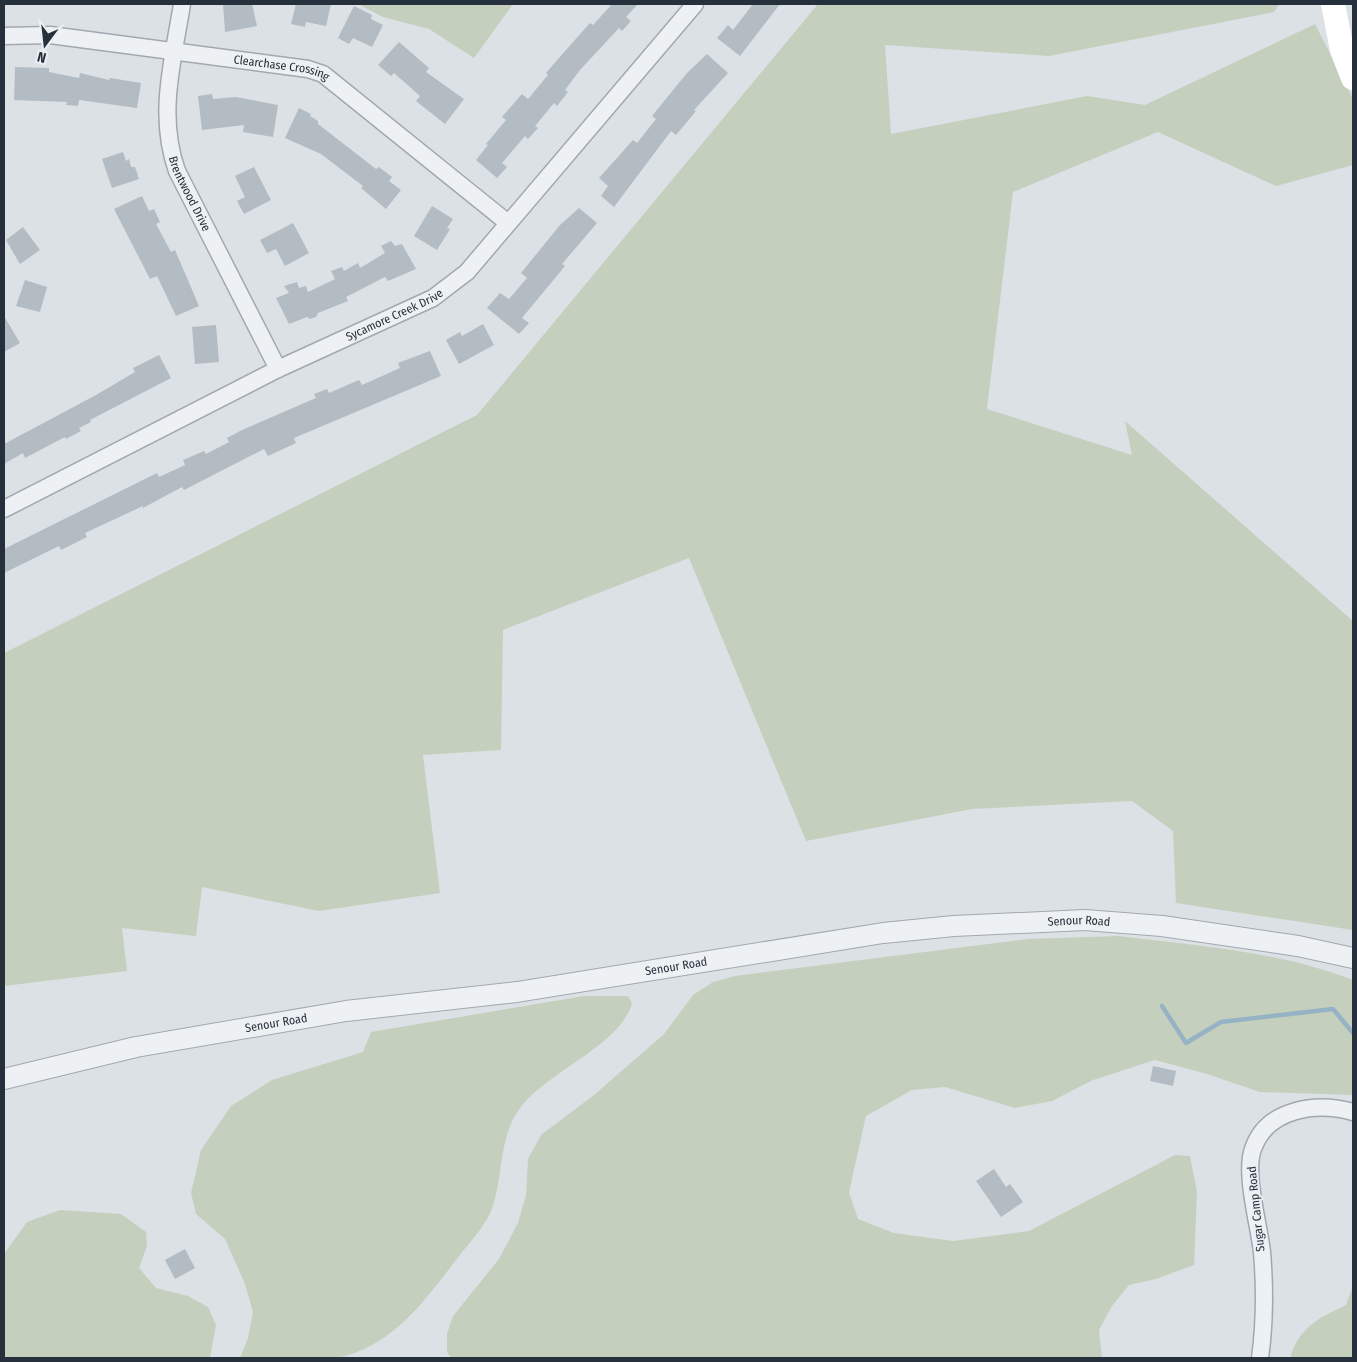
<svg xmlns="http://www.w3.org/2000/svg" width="1357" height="1362" viewBox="0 0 1357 1362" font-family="'Fira Sans Condensed',sans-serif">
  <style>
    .green { fill: #c4d0bd }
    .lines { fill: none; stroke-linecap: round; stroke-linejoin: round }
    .stream { stroke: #96b3c6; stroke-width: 4.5 }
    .building { fill: #b3bbc3 }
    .minor-casing { stroke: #a2a8b0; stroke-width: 19 }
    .tertiary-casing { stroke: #a2a8b0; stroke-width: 22 }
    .minor { stroke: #eef1f4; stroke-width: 16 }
    .tertiary { stroke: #eef1f4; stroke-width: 20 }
    .secondary { stroke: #fff; stroke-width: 24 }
    .labels { text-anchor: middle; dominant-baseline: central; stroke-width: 4; stroke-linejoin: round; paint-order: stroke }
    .street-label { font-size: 12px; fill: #26303c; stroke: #ebf0f4 }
  </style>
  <rect width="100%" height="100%" fill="#dce1e6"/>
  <g class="green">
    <polygon points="358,4 513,4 474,58 429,29 383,17"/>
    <polygon points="818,4 1279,4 1274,12 1049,56 885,45 891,134 1087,96 1145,105 1315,24 1353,99 1353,165 1276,186 1158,132 1013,192 987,409 1132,455 1125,421 1353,621 1353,930 1176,903 1173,831 1132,801 972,809 806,841 689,558 503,630 501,750 423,755 440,893 319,911 202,887 196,936 122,928 127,971 4,986 4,653 477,415"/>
    <path d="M1119 936C1197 946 1279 951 1353 980V1095L1260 1092 1207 1074 1155 1060 1093 1080 1052 1101 1015 1108 945 1087 912 1090 866 1116 849 1192 858 1219 894 1233 953 1241 1029 1231 1175 1155 1190 1156 1197 1192 1194 1265 1156 1279 1129 1285 1112 1306 1099 1330 1102 1358H451L447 1352V1334L453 1316 499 1259 518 1223 526 1195 528 1159 541 1135 594 1095 664 1034 693 995 713 982 735 976 1028 939Z"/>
    <path d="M584 996H628L632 1003C621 1046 544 1072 518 1111 499 1139 503 1175 493 1206 487 1224 471 1241 459 1256 426 1299 394 1346 337 1358H240L248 1338 253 1312 245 1284 225 1239 196 1214 191 1193 201 1150 231 1106 272 1080 363 1052 371 1032Z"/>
    <polygon points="60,1210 121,1214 146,1232 147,1246 139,1268 156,1288 188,1296 208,1307 216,1325 210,1358 4,1358 4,1254 27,1222"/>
    <path d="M1353 1286V1358H1290C1299 1327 1319 1318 1346 1305Z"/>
  </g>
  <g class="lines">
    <polyline class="stream" points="1162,1006 1186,1043 1221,1022 1333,1009 1353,1033"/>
  </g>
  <g class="building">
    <polygon points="223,4 252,4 257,26 225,32"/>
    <polygon points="296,4 331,4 326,26 306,22 305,27 291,24"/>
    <polygon points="612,4 638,4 626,17 631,21 622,31 619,28 580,70 565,90 568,92 557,106 554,103 535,126 538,128 528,139 525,136 502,163 507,167 497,178 476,160 488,145 486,144 506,120 502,117 522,94 528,99 548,75 546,73 558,59 590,23 593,25"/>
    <polygon points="753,4 780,4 740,56 717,38 728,25 733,30"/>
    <polygon points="354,6 372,15 371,19 383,25 372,47 353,38 349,44 338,38"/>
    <polygon points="399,42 429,68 426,72 464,99 445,124 416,101 420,96 394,73 391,76 378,65"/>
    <polygon points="707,54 728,73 694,110 696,111 676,135 671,131 614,207 601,196 608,186 599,178 633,140 637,143 656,119 652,116 687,73"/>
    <polygon points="15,67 49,68 49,72 79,78 80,73 109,80 110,78 141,83 137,108 79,100 78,106 66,105 67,102 14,100"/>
    <polygon points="212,94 213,99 236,97 278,105 273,137 243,132 244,125 202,130 198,96"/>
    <polygon points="299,108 311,114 310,116 318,121 318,124 376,169 379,167 392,177 389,181 401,190 386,209 361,188 363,186 321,154 285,138"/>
    <polygon points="123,152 126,161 129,159 131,167 135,167 139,179 112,188 102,159"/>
    <polygon points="254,167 271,200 244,214 237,201 245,197 235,176"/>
    <polygon points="142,196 149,211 154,209 160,222 156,224 171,252 175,250 199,306 176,316 157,276 150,279 114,209"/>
    <polygon points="432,206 453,219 447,228 450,229 437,250 414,236"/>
    <polygon points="579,208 597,223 562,264 565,266 522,318 529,323 519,334 487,308 500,293 509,299 527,278 521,273 560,225"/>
    <polygon points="293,223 309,253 285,266 276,249 267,253 260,240"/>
    <polygon points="23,227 40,250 20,264 6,240"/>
    <polygon points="391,241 395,246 402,244 416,269 388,281 385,277 346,297 348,301 318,313 316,317 310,319 307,317 289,324 276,298 289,293 284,286 297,282 299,288 306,286 308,292 335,279 331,271 342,267 344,271 358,263 360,268 385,253 381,246"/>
    <polygon points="25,280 47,287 40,312 16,306"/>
    <polygon points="4,316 20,343 4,352"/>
    <polygon points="483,324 494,345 459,364 446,340 460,332 462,336"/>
    <polygon points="216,325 219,362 195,364 192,327"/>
    <polygon points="430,351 441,376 294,438 296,443 268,456 264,449 184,490 182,487 143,508 143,506 85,533 87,537 61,550 59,546 4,573 4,549 157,473 159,477 185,465 183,460 204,451 206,454 229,442 227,438 242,430 316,398 314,394 327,389 329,393 359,380 362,385 400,368 398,363"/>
    <polygon points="159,355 171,378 90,420 91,422 79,428 81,431 66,439 65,437 25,458 23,453 4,464 4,444 96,395 135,372 133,368"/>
    <polygon points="1153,1066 1176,1071 1173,1086 1150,1081"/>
    <polygon points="994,1169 1006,1187 1010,1184 1023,1202 1001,1217 976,1181"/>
    <polygon points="185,1249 195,1268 175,1279 165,1260"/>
  </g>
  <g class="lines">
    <g class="minor-casing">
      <g id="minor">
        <path id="s1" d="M182 4C173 61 157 115 177 171L278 369"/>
        <path id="s2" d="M4 36 50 35 308 69 323 74 508 223"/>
        <path id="s3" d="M4 509 278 369 433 298 467 272 695 4"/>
        <path d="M1260 1358C1265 1322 1265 1288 1262 1252 1259 1225 1244 1173 1253 1149 1267 1108 1317 1102 1353 1112"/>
      </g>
    </g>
    <g class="tertiary-casing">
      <g id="tertiary">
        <path id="s4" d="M4 1079 136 1047 346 1011 517 992 883 933 954 926 1085 920 1162 926 1298 946 1353 958"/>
      </g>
    </g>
    <use href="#minor" class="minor"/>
    <use href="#tertiary" class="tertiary"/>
    <polyline class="secondary" points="1333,4 1342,50 1353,78"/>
  </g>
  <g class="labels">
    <g class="street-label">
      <text stroke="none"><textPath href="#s2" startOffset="280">Clearchase Crossing</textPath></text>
      <text stroke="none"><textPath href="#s1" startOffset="195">Brentwood Drive</textPath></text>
      <text stroke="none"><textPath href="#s3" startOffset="436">Sycamore Creek Drive</textPath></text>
      <text stroke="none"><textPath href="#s4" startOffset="1088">Senour Road</textPath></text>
      <text stroke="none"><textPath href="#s4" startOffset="682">Senour Road</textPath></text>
      <text stroke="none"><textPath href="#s4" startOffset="278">Senour Road</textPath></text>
      <text transform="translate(1256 1209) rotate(-96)">Sugar Camp Road</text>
    </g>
  </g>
  <rect width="1357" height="1362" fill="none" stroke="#26303c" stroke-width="10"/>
  <g transform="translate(45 45) rotate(195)" stroke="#ebf0f4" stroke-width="4" paint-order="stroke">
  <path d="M0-4L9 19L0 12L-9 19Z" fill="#26303c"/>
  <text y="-8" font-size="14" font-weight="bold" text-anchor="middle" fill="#26303c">N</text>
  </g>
</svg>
